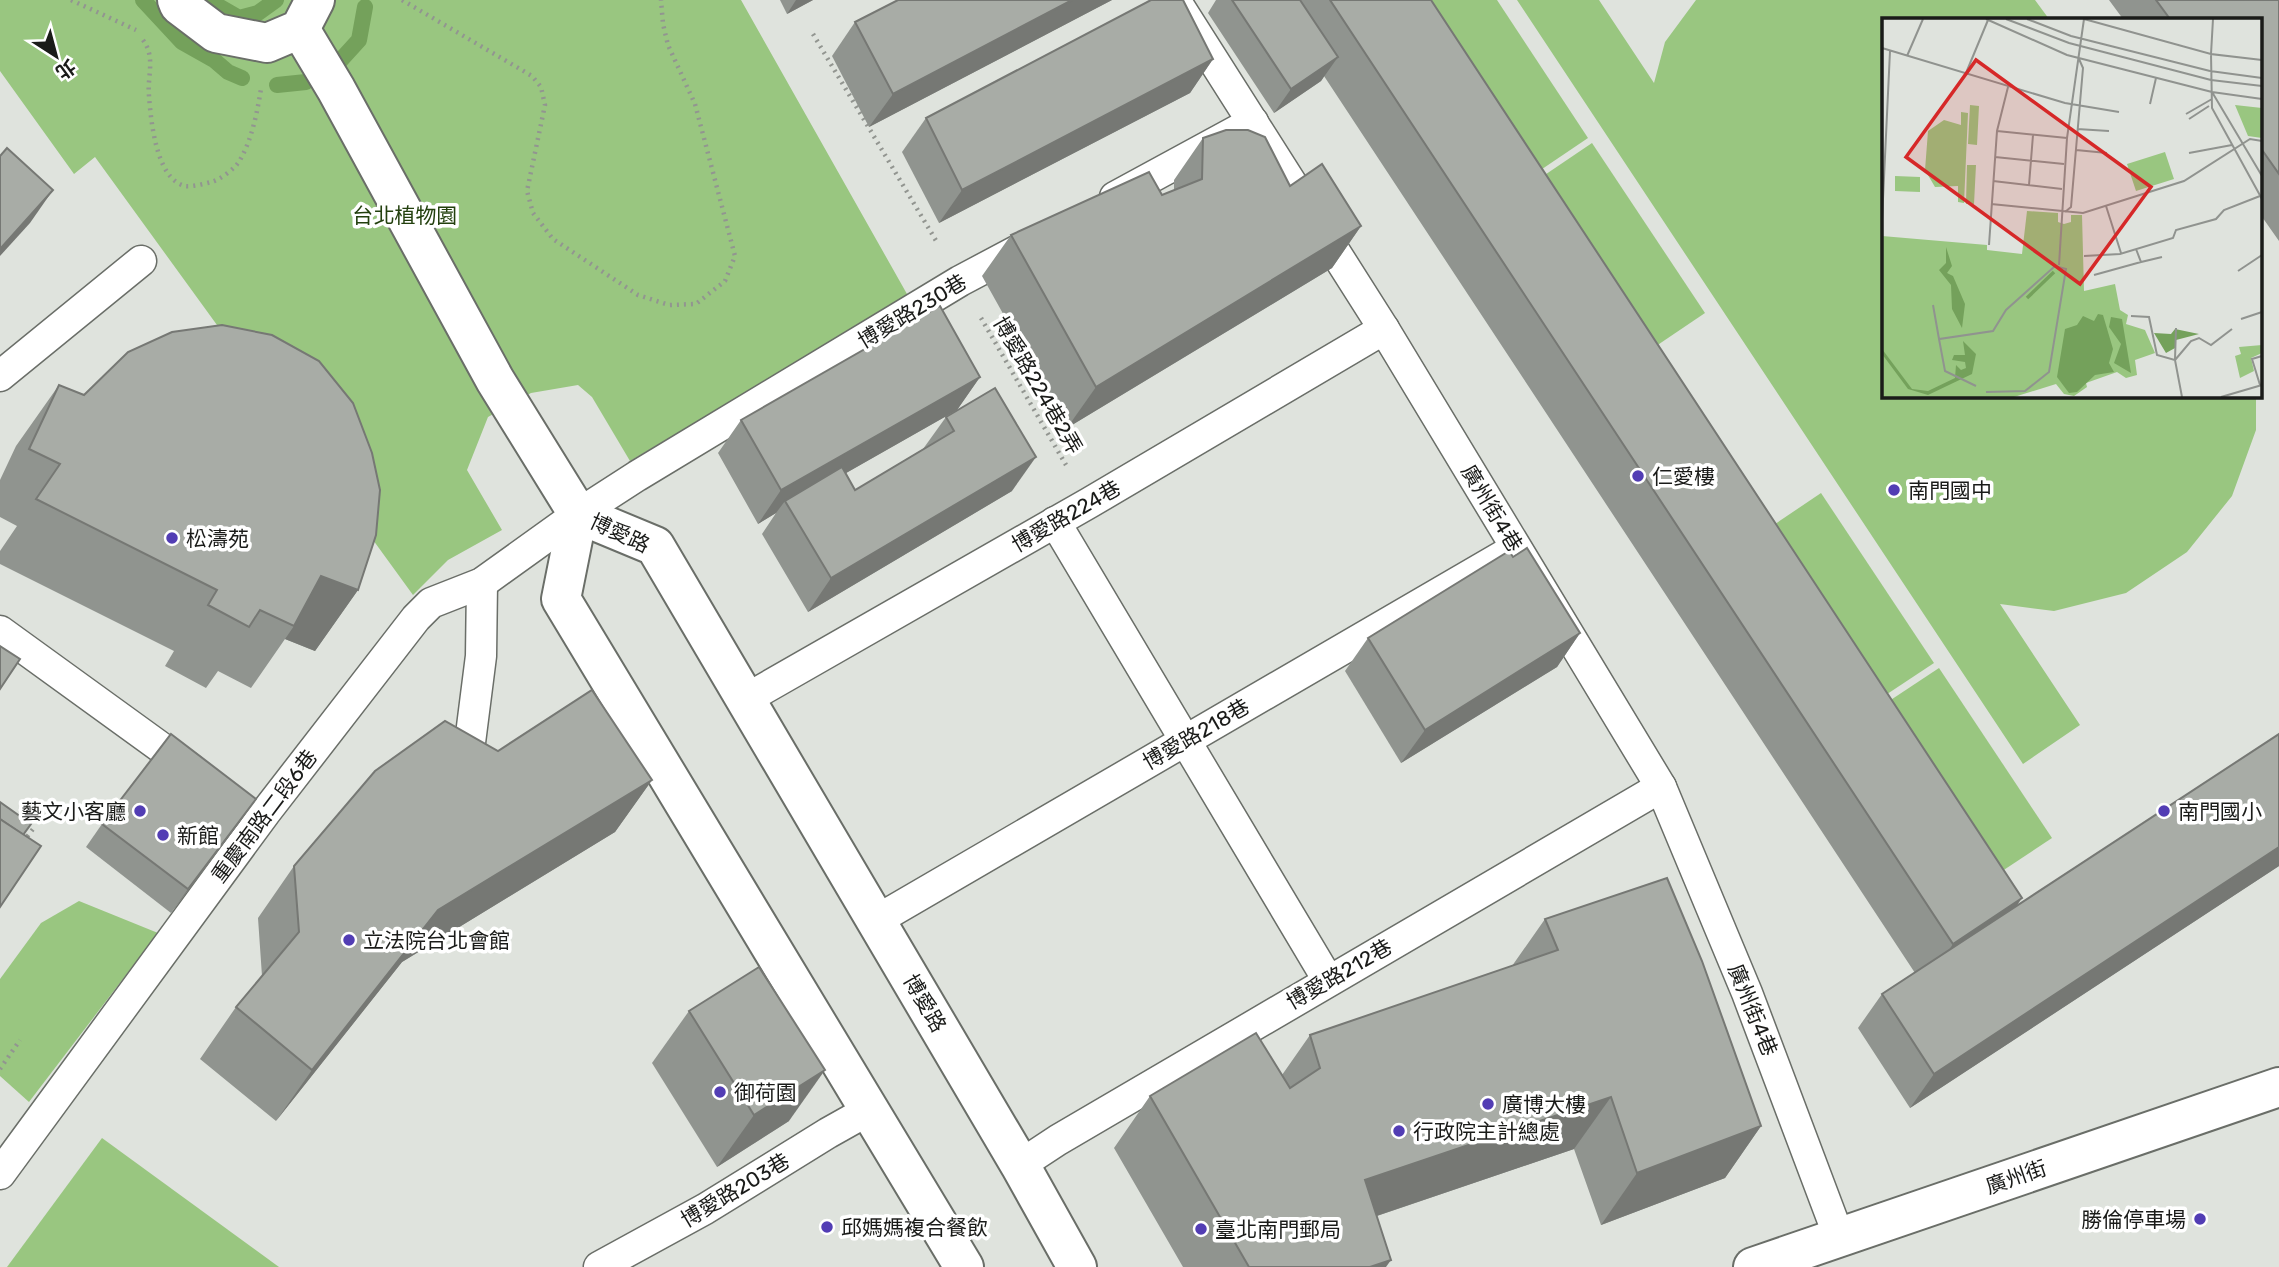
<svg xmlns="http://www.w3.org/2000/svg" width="2279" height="1267" viewBox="0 0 2279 1267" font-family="Rubik,'Noto Sans TC',sans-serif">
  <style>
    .green { fill: #99c680 }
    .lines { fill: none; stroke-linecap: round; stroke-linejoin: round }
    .stream { stroke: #74a15b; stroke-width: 16 }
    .lane-casing { stroke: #6a6e68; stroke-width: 33 }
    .street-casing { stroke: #6a6e68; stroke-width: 42 }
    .path { stroke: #929590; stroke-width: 4.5; stroke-dasharray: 2 5; stroke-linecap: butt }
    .lane { stroke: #fff; stroke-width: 30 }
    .street { stroke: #fff; stroke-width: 38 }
    .wall { fill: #90948f }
    .shaded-wall { fill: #767874 }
    .building { fill: #a8aca6; stroke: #767874; stroke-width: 2 }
    .poi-dot { fill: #523db4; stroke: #fff; stroke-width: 2.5 }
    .labels { text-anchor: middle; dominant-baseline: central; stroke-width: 7; stroke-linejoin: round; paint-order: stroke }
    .park-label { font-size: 21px; fill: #23400e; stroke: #fff }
    .street-label { font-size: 21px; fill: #1a1b19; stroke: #fff }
    .poi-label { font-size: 21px; fill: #1a1b19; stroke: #fff; text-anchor: start }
    .inset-river { fill: none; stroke: #74a15b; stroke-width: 3.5 }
    .inset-road { fill: none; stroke: #90938f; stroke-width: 2 }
    .view { fill: #d62828; fill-opacity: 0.15; stroke: #d62828; stroke-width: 3.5 }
    .inset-edge { fill: none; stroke: #1a1b19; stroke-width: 3.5 }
  </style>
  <rect width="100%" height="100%" fill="#dfe3dd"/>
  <g class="green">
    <polygon points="0,0 741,0 907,294 904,300 630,461 592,397 578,385 531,393 488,417 467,470 502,530 448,560 413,595 95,157 74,174 0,71"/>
    <polygon points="1428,0 1497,0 1588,138 1511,190"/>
    <polygon points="1517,0 1599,0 1654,83 1665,42 1696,0 2035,0 2049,19 1884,19 1884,396 2256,396 2256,430 2232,496 2187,552 2126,593 2054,611 2000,604 2080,725 2023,764"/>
    <polygon points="1592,143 1705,313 1628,365 1515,195"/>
    <polygon points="1821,493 1934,663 1857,714 1744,545"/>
    <polygon points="1939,668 2052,838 1975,889 1862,719"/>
    <polygon points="79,901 158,933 29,1102 0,1076 0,979 41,923"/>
    <polygon points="102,1138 279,1267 7,1267"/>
  </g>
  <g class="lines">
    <g class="stream">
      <polyline points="143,0 182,42 214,60 228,72 242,78"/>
      <polyline points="208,0 239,18 258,13 276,0"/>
      <polyline points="339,62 359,40 365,7"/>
      <polyline points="277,85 306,82"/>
    </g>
    <g class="lane-casing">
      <g id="lane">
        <polyline points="1175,0 1384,329 1661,787 1747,993 1839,1237"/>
        <polyline points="1115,197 1253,122"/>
        <polyline points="0,376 141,261"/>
        <polyline points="1055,522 1328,980"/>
        <polyline points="0,631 192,770"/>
        <polyline points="746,699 1089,503 1384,329"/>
        <polyline points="466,774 481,656 482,583"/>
        <polyline points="877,920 1513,550"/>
        <polyline points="1020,1165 1058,1140 1661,787"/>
        <polyline points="0,1174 265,813 416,618 431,603 482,583 578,514 637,476 960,281 1026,246"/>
        <polyline points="599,1267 705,1209 828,1133 869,1110"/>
      </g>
    </g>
    <g class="street-casing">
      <g id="street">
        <polyline points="177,0 179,5 216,33 267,43 300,29 315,0"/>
        <polyline points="300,29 336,89 495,380 578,514"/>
        <polyline points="578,514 655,546 1020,1165 1077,1267"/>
        <polyline points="578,514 561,599 964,1267"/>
        <polyline points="1753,1267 2279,1087"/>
      </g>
    </g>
    <g class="path">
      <polyline points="71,0 136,30"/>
      <polyline points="402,0 532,76 541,87 545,105 527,191 533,213 553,239 638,295 669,305 696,304 725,281 735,256 695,104 668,45 663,24 661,0"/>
      <polyline points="813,34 938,244"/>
      <path d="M143 40C156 58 147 76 149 96 151 121 156 179 185 186 191 187 204 184 211 182 220 180 236 168 240 160 252 139 257 113 261 89"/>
      <polyline points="981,318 1066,465"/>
      <polyline points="23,842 33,829"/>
      <polyline points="0,1069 20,1040"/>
    </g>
    <use href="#lane" class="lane"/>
    <use href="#street" class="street"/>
  </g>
  <g class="wall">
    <polygon points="780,0 813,0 787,14"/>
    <polygon points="898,0 1112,0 869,127 832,56 855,22"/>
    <polygon points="1216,0 1431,0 2017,906 2279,734 2279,866 1910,1108 1858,1028 1882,994 1915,973 1324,76 1321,81 1274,113 1208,13"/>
    <polygon points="2109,0 2279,0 2279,241 2260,214 2260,19 2123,19"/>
    <polygon points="1213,59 1190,93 939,223 902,152 926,118"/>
    <polygon points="1203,138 1290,186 1361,226 1332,268 1067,428 982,276 1011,235 1162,195 1174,190 1174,180"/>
    <polygon points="980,377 957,410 846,473 855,490 923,449 946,417 1012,491 808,612 762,534 776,513 758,524 718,453 741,420"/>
    <polygon points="59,385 358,590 315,651 285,639 251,688 218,671 206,688 165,666 174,651 0,564 0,551 17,526 0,517 0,480 16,446"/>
    <polygon points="1513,557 1580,633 1557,667 1401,763 1345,671 1368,638"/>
    <polygon points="498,751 652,780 615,832 402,962 276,1121 200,1059 236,1007 262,976 258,918 294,866"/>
    <polygon points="240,822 171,913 86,847 102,824"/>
    <polygon points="1545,919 1761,1126 1725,1178 1601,1225 1574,1149 1377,1216 1386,1267 1183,1267 1114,1148 1150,1096 1282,1075 1310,1035 1512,966"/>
    <polygon points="689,1011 789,1121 717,1167 652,1063"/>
  </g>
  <g class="shaded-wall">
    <polygon points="796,0 813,0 787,14"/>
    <polygon points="1072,0 1112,0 869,127 893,94"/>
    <polygon points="1338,57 1321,81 1274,113 1291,89"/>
    <polygon points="1213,59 1190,93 939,223 962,190"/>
    <polygon points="53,190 30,223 0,256 0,249"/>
    <polygon points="1361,226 1332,268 1067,428 1096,387"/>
    <polygon points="980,377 957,410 788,506 785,501 776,513 758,524 781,490"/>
    <polygon points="1036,457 1012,491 808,612 831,578"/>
    <polygon points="321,576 358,590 315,651 285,639 294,626"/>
    <polygon points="1580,633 1557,667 1401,763 1425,730"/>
    <polygon points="652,780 615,832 402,962 276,1121 312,1070 438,910"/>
    <polygon points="256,799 240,822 171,913 188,889"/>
    <polygon points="2279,847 2279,866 1910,1108 1934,1074"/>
    <polygon points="2022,898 1993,940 1924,986 1953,944"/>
    <polygon points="825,1070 789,1121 717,1167 754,1115"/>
    <polygon points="1611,1097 1574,1149 1329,1232 1365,1180"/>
    <polygon points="1761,1126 1725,1178 1601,1225 1637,1173"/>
    <polygon points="1391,1260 1386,1267 1370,1267"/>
  </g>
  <g class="building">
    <polygon points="898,0 1072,0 893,94 855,22"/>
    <polygon points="1151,0 1183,0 1213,59 962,190 926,118"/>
    <polygon points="1232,0 1300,0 1338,57 1291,89"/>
    <polygon points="1330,0 1431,0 2022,898 1953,944"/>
    <polygon points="2156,0 2279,0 2279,174 2260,147 2260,19 2170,19"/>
    <polygon points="1226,130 1248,130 1265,137 1290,186 1322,164 1361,226 1096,387 1011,235 1149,172 1162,195 1202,179 1203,138"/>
    <polygon points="7,148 53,190 0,249 0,156"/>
    <polygon points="940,306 980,377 781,490 741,420"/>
    <polygon points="222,325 272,335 319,361 353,403 372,453 380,490 376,535 358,590 321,576 294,626 260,610 249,627 208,605 217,590 36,499 60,464 29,449 59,385 84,395 128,352 172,332"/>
    <polygon points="995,388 1036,457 831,578 785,501 842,467 855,490 954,431 946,417"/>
    <polygon points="1527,548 1580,633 1425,730 1368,638 1509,551 1513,557"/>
    <polygon points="0,646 20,659 0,689"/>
    <polygon points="592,690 652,780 438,910 312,1070 236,1007 299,932 294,866 375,771 445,721 498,751"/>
    <polygon points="171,734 256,799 188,889 102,824"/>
    <polygon points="2279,734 2279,847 1934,1074 1882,994"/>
    <polygon points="0,802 31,824 23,835 0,819"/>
    <polygon points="0,819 41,846 0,907"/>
    <polygon points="1667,878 1702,961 1761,1126 1637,1173 1611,1097 1365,1180 1391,1260 1370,1267 1249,1267 1150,1096 1256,1033 1290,1088 1320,1068 1310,1035 1558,950 1545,919"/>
    <polygon points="759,967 825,1070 754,1115 689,1011"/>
  </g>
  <g class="poi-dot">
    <circle cx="1638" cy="476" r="7"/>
    <circle cx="1894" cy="490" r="7"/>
    <circle cx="172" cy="538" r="7"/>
    <circle cx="140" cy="811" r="7"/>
    <circle cx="2164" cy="811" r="7"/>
    <circle cx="163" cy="835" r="7"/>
    <circle cx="349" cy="940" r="7"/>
    <circle cx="720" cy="1092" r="7"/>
    <circle cx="1488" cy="1104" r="7"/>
    <circle cx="1399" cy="1131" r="7"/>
    <circle cx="2200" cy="1219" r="7"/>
    <circle cx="827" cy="1227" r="7"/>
    <circle cx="1201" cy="1229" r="7"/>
  </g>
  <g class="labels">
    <g class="park-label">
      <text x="405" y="215">台北植物園</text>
    </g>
    <g class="street-label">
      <text transform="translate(912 311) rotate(-31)">博愛路230巷</text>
      <text transform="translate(1038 385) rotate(60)">博愛路224巷2弄</text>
      <text transform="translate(1492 508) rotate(59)">廣州街4巷</text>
      <text transform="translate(1066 516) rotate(-30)">博愛路224巷</text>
      <text transform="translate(620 533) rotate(25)">博愛路</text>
      <text transform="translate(1196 734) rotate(-30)">博愛路218巷</text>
      <text transform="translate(264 816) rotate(-53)">重慶南路二段6巷</text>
      <text transform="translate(1339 974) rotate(-30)">博愛路212巷</text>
      <text transform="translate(925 1003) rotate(60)">博愛路</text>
      <text transform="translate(1753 1010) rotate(68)">廣州街4巷</text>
      <text transform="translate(2016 1177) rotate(-19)">廣州街</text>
      <text transform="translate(735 1190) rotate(-31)">博愛路203巷</text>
    </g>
    <g class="poi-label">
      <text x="1652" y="476">仁愛樓</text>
      <text x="1908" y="490">南門國中</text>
      <text x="186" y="538">松濤苑</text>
      <text x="126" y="811" text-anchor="end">藝文小客廳</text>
      <text x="2178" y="811">南門國小</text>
      <text x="177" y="835">新館</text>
      <text x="363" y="940">立法院台北會館</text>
      <text x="734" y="1092">御荷園</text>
      <text x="1502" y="1104">廣博大樓</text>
      <text x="1413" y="1131">行政院主計總處</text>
      <text x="2186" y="1219" text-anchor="end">勝倫停車場</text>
      <text x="841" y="1227">邱媽媽複合餐飲</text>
      <text x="1215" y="1229">臺北南門郵局</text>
    </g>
  </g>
  <g transform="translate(1882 18)">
    <rect width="380" height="380" fill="#dfe3dd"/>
    <path d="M88 87 97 88 95 127 86 126ZM353 87 380 90V120L366 118ZM79 94 86 95 82 185 76 184V168L53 169 43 152 46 113 62 102 79 107ZM283 134 292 161 254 173 245 146ZM85 147H94L92 186H84ZM13 158 38 159V174L13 173ZM145 193 176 195V204L182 206 189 204V197H200L202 273 233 266 238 292 246 297 244 306 263 312 273 335 253 342 255 357 244 360 235 354 204 365 205 369 192 378 182 376 174 366 132 379H0V218L105 227V232L140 236ZM380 327V335L369 340 372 353 358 360 353 338 359 336 357 329Z" fill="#99c680"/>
    <path d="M64 229 70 248 65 255 71 258 83 286 80 310 70 291 69 267 57 252 64 245ZM216 296 221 297 231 331 227 345 232 354 213 357 195 374 187 375 175 359 183 311 195 307 201 298 212 303ZM229 299 240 301 249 355 232 345 239 326 227 309ZM293 311 317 316 294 322 293 330 284 335 272 315 289 316ZM81 323 94 336 90 356 46 377 26 371 0 336V331L30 371 46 373 73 360 74 347 79 352 84 350 83 344 70 342 72 337H83Z" fill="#74a15b"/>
    <path class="inset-river" d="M145 280 172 254"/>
    <path class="inset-road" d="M104 1 185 37 330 74M124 1 187 25 329 62M145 1 189 18 328 53M202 1 329 36 330 90 380 181M331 1 329 36 380 42M0 30 183 85 237 94M25 38 41 1M328 53 380 60M84 55 106 2M329 62 380 68M330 74 380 81M330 74 380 158M268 86 274 60M304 96 330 81M307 101 327 88M195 111 227 113M115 113 185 120M194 132 225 135M307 135 350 127M113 139 182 146M111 163 180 171M147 167 151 117M109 186 201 195 302 163 368 121 380 123M224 188 239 235M183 194 189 189 201 50 197 41M0 202 8 33M107 227 115 113 126 69M254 231 259 244 280 239M202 238 238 236 291 220 294 212 334 201 342 192 378 178M177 247 185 120 202 1M356 253 380 237M212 257 259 244M51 287 57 321 111 313 124 292 173 248 184 251 167 354 143 373 104 374M249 298 267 299 275 337 293 342 300 379M359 301 380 294M57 321 63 353 94 368M293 341 294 310M293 342 309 323 317 320 329 327 350 311M378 367 370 341 380 338M339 379 380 367"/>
    <path class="view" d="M94 42 269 169 198 266 24 139Z"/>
    <rect width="380" height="380" class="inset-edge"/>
  </g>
  <g transform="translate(56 56) rotate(144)" stroke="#ffffff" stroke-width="5" paint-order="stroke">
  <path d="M0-5L12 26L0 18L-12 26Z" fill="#1a1b19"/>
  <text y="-10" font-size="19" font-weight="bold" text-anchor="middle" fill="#1a1b19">北</text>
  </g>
</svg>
